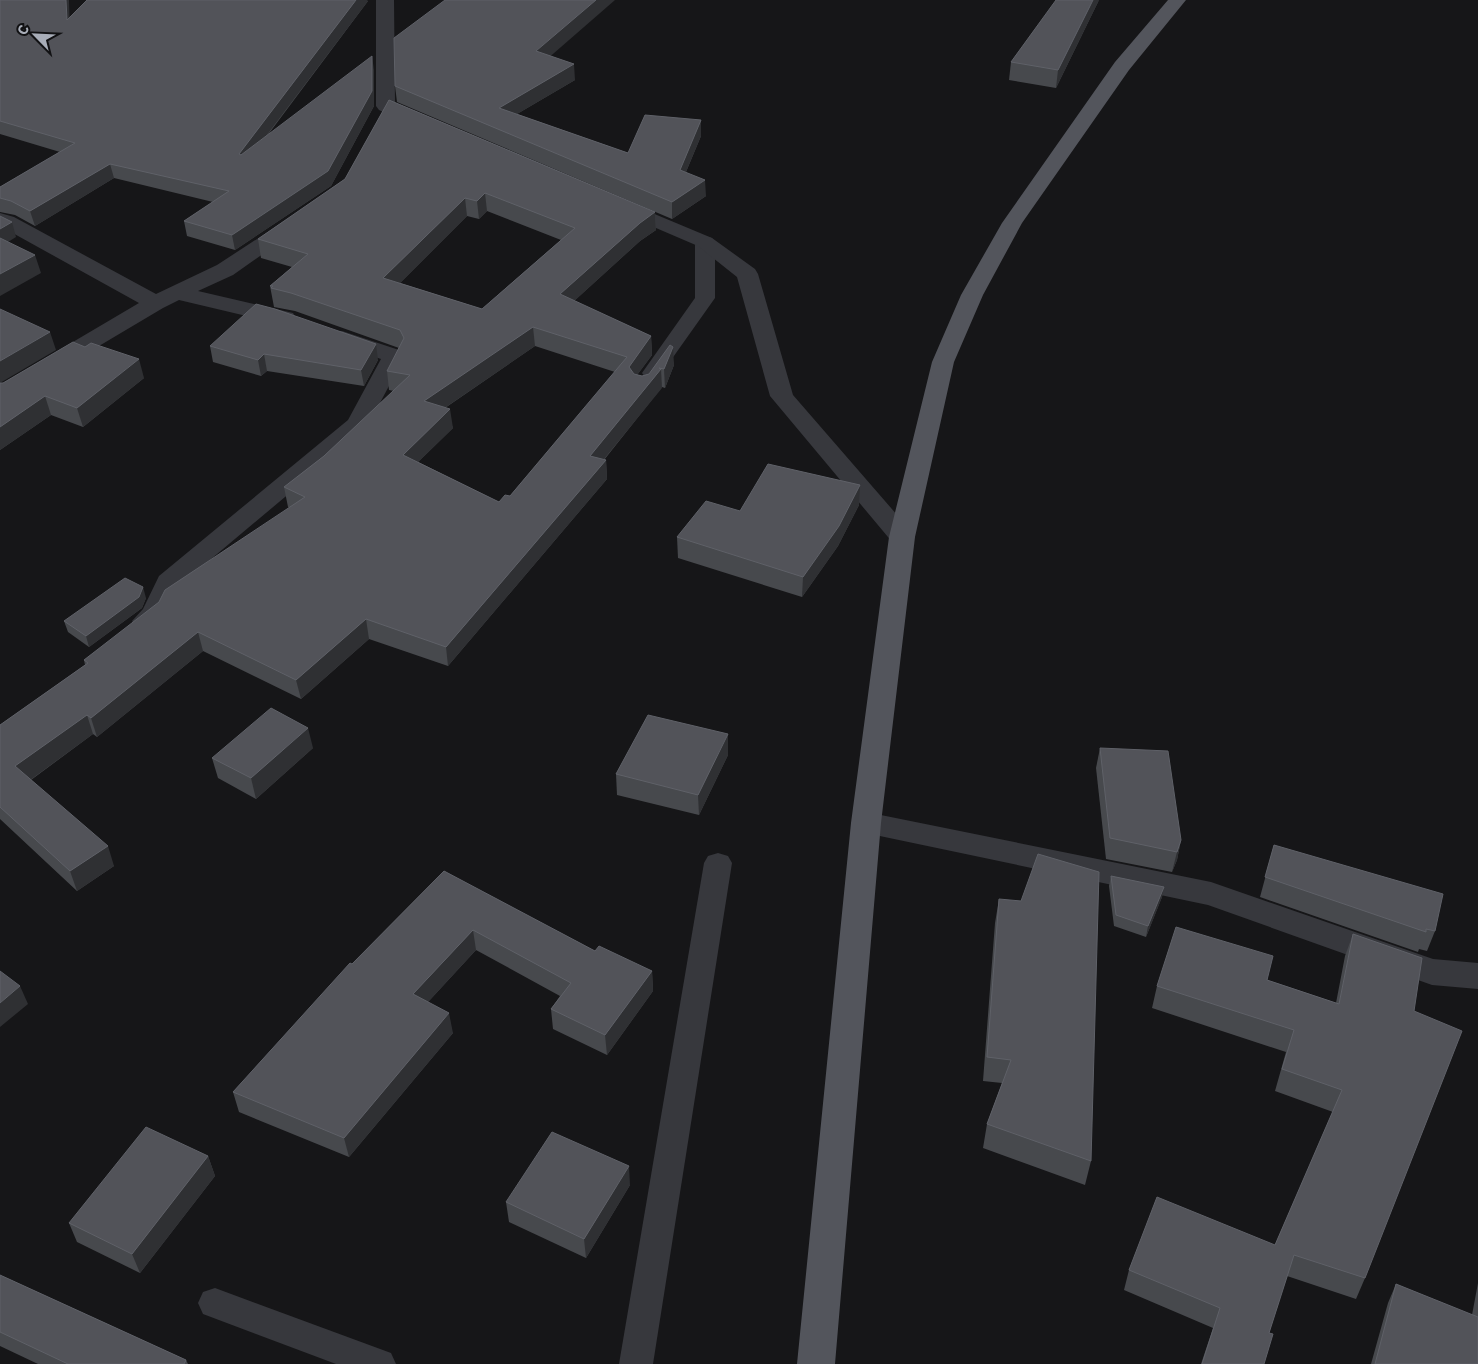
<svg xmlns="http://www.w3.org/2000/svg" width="1478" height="1364" viewBox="0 0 1478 1364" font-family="'IBM Plex Sans',sans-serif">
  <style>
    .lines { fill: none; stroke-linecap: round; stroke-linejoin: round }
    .lane { fill: #37383d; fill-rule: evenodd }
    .street { fill: #37383d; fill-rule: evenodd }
    .primary { fill: #53555c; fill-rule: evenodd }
    .wall { fill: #47494d; fill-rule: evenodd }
    .shaded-wall { fill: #2f3033 }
    .building { fill: #525359; stroke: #5f6168; fill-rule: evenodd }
  </style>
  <rect width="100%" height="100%" fill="#161618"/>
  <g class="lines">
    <g class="lane">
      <polygon points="705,236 712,238 715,242 715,298 659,377 652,379 645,377 642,373 695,298 695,242 698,238"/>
      <polygon points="718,853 728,856 732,863 653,1364 619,1364 704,863 708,856"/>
      <polygon points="215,1288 391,1353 396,1364 336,1364 203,1314 198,1303 203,1292"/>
    </g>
    <g class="street">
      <path d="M376 0H394L395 103 427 117 430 121 427 125C411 129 393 116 379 110L376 106Z"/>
      <polygon points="621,200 712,238 755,269 758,274 793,395 911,531 915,537 911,543 902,545 893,543 770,396 737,277 698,246 614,210 611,206 614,202"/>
      <polygon points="0,213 14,217 156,294 217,265 283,222 290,220 297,222 300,226 297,230 233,275 198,291 293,313 296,318 293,323 285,325 179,300 163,308 8,400 0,402 0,385 139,303 0,226"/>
      <path d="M342 331 402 351 405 356 366 429 179 586C170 607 164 635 136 627L132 621 143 609 159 576 348 420 381 359 334 343 331 338 334 333Z"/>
      <polygon points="866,812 1211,882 1433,959 1478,963 1478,989 1432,985 1208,905 856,831 851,823 856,815"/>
    </g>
    <polygon class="primary" points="1168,0 1186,0 1129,70 1022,223 983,295 954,362 915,537 881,823 835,1364 797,1364 851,823 889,537 932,362 961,295 1002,223 1115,62"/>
  </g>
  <g class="wall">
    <polygon points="0,0 70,17 368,1 267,136 374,70 374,106 331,186 235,250 187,236 184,221 213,202 114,178 35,226 15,215 0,212 0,187 60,152 0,134"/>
    <polygon points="1099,0 1056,88 1009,80 1011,62"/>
    <polygon points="550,56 575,80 517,114 628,153 701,120 701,136 686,172 706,196 672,219 397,102 395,86"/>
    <path d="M389 100 655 212 656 230 640 241 574 301 651 336 652 355 637 375 642 376 649 374 670 345 674 365 665 388 662 387 604 460H606L607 479 448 666 369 639 301 699 203 651 97 737 93 734 31 780 114 866 77 891 0 819V725L85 665 84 660 290 508 288 507 284 487 324 456 394 391 389 390 387 371 399 348 295 311 274 307 270 286 292 267 261 258 258 239 345 179ZM487 211 561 240 482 309 400 283 467 216 479 219ZM535 346 615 372 510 496 499 502 418 462 453 428 445 408Z"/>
    <polygon points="210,346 378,360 364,386 267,371 261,376 213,362"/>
    <polygon points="144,378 83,427 51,415 0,450 0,383"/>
    <polygon points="859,505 838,546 802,597 678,558 677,537 740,511"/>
    <polygon points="146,598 142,608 89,647 68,632 64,621"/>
    <polygon points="313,748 256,799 218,778 212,758"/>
    <polygon points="1100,748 1181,840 1177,860 1172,872 1106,859 1096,768"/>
    <polygon points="728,755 699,815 617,795 616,774"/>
    <polygon points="1274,845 1435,931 1427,951 1419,949 1418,952 1260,897"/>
    <polygon points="444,871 595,951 652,971 653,991 607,1055 553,1029 551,1009 560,996 476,950 428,1002 453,1033 349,1157 239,1112 233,1092 352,964"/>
    <polygon points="1111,876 1164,887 1162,897 1146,937 1114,926 1109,886"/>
    <polygon points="999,899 1091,1161 1085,1185 983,1148 987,1124 1002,1083 983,1081 995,923"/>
    <polygon points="1353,934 1365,1278 1356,1299 1287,1276 1269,1333 1264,1364 1201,1364 1213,1328 1124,1290 1129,1270 1275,1245 1333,1112 1275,1091 1286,1052 1152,1008 1157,986 1267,980 1336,1003 1345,956"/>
    <polygon points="208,1156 215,1176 140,1273 77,1242 69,1223"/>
    <polygon points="630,1185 586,1258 509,1222 506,1202"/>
    <polygon points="0,1275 186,1360 188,1364 38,1364 0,1346"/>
    <polygon points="1478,1283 1478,1364 1371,1364 1388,1303 1396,1284 1472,1315"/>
  </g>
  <g class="shaded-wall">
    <polygon points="66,0 69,0 70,33 67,20"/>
    <polygon points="356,0 367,0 368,1 242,168 239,154"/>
    <polygon points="596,0 615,0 538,67 536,51"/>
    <polygon points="1093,0 1099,0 1056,88 1058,70"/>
    <polygon points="372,56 374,70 374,106 331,186 235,250 232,235"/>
    <polygon points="574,64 575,80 500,124 499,108"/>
    <polygon points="701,120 701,136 680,186 680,170"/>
    <polygon points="110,164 114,178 35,226 30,211"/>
    <polygon points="705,180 706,196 672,219 672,202"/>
    <polygon points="485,193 487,211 479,219 477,201"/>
    <polygon points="465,198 467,216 386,297 383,278"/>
    <polygon points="655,212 656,230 640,241 561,313 560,294 640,223"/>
    <polygon points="12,222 16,237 0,247 0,229"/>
    <polygon points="35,255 41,273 0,296 0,274"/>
    <polygon points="533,327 535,346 427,420 424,401"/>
    <polygon points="50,332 56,350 0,383 0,361"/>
    <polygon points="651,336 652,355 629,386 629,367"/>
    <polygon points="376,344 378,360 364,386 361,370"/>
    <polygon points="673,347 674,365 665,388 664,369"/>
    <polygon points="264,354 267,371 261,376 258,360"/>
    <polygon points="139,359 144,378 83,427 77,408"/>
    <polygon points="661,369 662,388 591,475 590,456"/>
    <polygon points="45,396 51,415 0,450 0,427"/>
    <polygon points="450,409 453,428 406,474 403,455"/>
    <polygon points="606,460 607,479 448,666 446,647"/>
    <polygon points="860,485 859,505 838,546 802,597 803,577"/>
    <polygon points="143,587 146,598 142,608 89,647 86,636"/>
    <polygon points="366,619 369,639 301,699 296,680"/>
    <polygon points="198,632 203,651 97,737 91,718"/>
    <polygon points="87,715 93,734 22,786 15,766"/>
    <polygon points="308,728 313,748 256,799 251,778"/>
    <polygon points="728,734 728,755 699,815 698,795"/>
    <polygon points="1181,840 1177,860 1172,872 1177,852"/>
    <polygon points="108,846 114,866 77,891 70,871"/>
    <polygon points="1164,887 1162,897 1146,937 1148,926"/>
    <polygon points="473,930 476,950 417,1014 413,994"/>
    <polygon points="652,971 653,991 607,1055 605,1035"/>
    <polygon points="20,986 28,1004 0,1027 0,1003"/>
    <polygon points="449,1013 453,1033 349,1157 344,1138"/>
    <polygon points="208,1156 215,1176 140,1273 132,1254"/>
    <polygon points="629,1166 630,1185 586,1258 584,1239"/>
  </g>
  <g class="building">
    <polygon points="0,0 66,0 67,20 87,0 356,0 239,154 241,155 372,56 372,91 328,171 232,235 184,221 229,191 110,164 30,211 11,201 0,198 0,187 75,143 0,121"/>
    <polygon points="445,0 596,0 536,51 574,64 499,108 628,153 645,115 701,120 680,170 705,180 672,202 395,86 394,38"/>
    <polygon points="1056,0 1093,0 1058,70 1011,62"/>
    <path d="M389 100 655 212 640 223 560 294 651 336 629 367 634 374 642 376 649 374 670 345 673 347 664 369 659 368 661 369 590 456 606 460 446 647 366 619 296 680 198 632 91 718 87 715 15 766 108 846 70 871 0 807V725L88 663 84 660 159 602 165 590 305 497 284 487 324 456 410 375 387 371 404 338 400 330 291 293 271 288 273 286H270L308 254 258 239 345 179ZM485 193 575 228 482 309 383 278 465 198 477 201ZM533 327 627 357 510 496 505 495 499 502 403 455 450 409 424 401Z"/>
    <polygon points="0,216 12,222 0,229"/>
    <polygon points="0,238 35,255 0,274"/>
    <polygon points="256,304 275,309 376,344 361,370 264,354 258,360 210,346"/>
    <polygon points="0,309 50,332 0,361"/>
    <polygon points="73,342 85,347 91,343 139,359 77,408 45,396 0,427 0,383 3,383"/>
    <polygon points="768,464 860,485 839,526 803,577 677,537 706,501 740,511"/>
    <polygon points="125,578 143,587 139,597 86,636 64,621"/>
    <polygon points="271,708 308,728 251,778 212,758"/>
    <polygon points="648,715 728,734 698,795 616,774"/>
    <polygon points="1100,748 1168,751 1181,840 1177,852 1110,838"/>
    <polygon points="1274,845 1443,894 1435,931 1426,929 1426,932 1265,877"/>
    <polygon points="1038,854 1099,872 1091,1161 987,1124 1011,1060 987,1057 999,899 1021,901"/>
    <polygon points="444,871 595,951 599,946 652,971 605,1035 551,1009 571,983 473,930 413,994 449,1013 344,1138 233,1092 350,963 352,964"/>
    <polygon points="1111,876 1164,887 1148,926 1116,915"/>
    <polygon points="1176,927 1273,956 1267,980 1339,1004 1353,934 1422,958 1414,1011 1462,1031 1365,1278 1294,1255 1269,1333 1273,1334 1264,1364 1202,1364 1220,1308 1129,1270 1157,1197 1275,1245 1342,1090 1282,1069 1294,1030 1157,986"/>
    <polygon points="0,971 20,986 0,1003"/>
    <polygon points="146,1127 208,1156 132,1254 69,1223"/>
    <polygon points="552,1132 629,1166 584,1239 506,1202"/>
    <polygon points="0,1275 186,1360 184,1364 68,1364 0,1332"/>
    <polygon points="1396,1284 1478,1317 1478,1364 1375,1364"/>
  </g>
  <g transform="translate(35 35) rotate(294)" stroke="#111113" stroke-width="4" paint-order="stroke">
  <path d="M0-4L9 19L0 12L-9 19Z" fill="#a8adb8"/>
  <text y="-8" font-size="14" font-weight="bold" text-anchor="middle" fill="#a8adb8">С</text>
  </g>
</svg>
